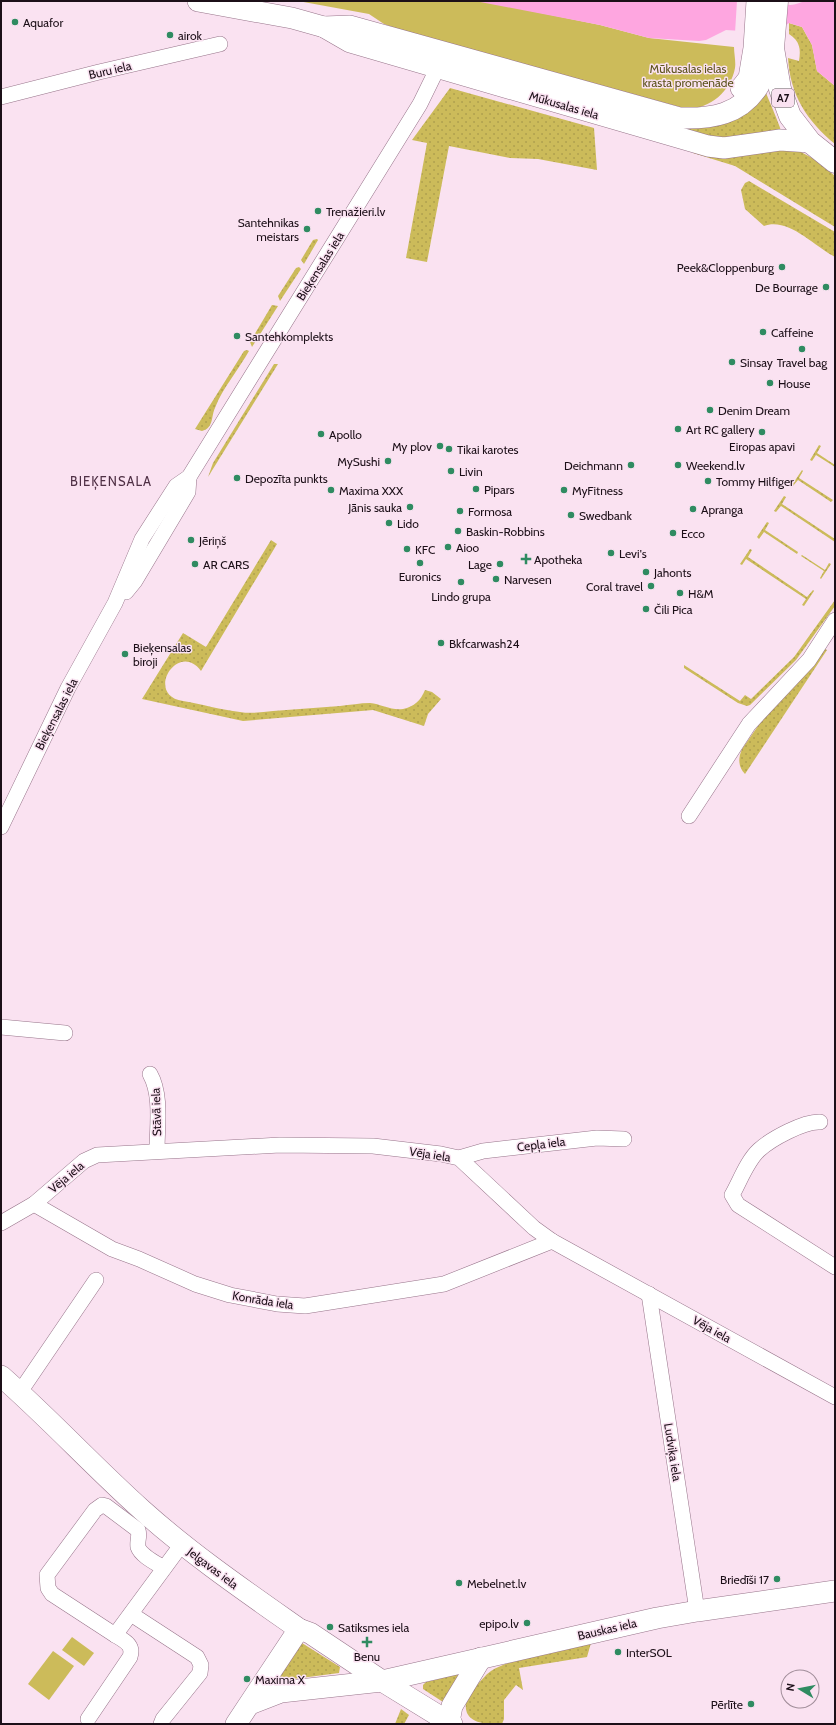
<svg xmlns="http://www.w3.org/2000/svg" width="836" height="1725" viewBox="0 0 836 1725" font-family="Cabin,sans-serif">
  <style>
    .grass { fill: url(#grass-dots) }
    .park { fill: #ccbb5a }
    .water { fill: #fea6e0 }
    .pier { fill: #fae2f1 }
    .lines { fill: none; stroke-linecap: round; stroke-linejoin: round }
    .street-casing { stroke: #97748a; stroke-width: 16 }
    .secondary-casing { stroke: #97748a; stroke-width: 22 }
    .highway-casing { stroke: #97748a; stroke-width: 23 }
    .street { stroke: #fff; stroke-width: 15 }
    .secondary { stroke: #fff; stroke-width: 21 }
    .highway { stroke: #fff; stroke-width: 22 }
    .poi-dot { fill: #2f8b61; stroke: #fae2f1; stroke-width: 1.5 }
    .labels { text-anchor: middle; dominant-baseline: central; stroke-width: 3; stroke-linejoin: round; paint-order: stroke }
    .shield { fill: #fae2f1; stroke: #5f4e59; stroke-width: 1 }
    .shield-label { font-size: 11px; font-weight: bold; fill: #1c0f18 }
    .poi-label { font-size: 12px; fill: #1c0f18; stroke: #fae2f1; text-anchor: start }
    .park-label { font-size: 12px; fill: #5d541d; stroke: #fae2f1 }
    .street-label { font-size: 12px; fill: #1c0f18; stroke: #fae2f1 }
    .neighbourhood-label { font-size: 13px; letter-spacing: 1px; fill: #4f3045; stroke: #fae2f1 }
  </style>
  <defs>
    <pattern id="grass-dots" width="8" height="8" patternUnits="userSpaceOnUse"><rect width="8" height="8" fill="#ccbb5a"/><path d="M2 2h.1M6 6h.1" fill="none" stroke="#afa04e" stroke-width="1.8" stroke-linecap="round"/></pattern>
  </defs>
  <rect width="100%" height="100%" fill="#fae2f1"/>
  <g class="grass">
    <path d="M789 23 802 27 812 45 817 71 835 86V144C807 121 790 95 788 58L799 61C801 49 800 41 789 34Z"/>
    <path d="M763 86C766 93 781 128 781 131L715 140 581 97 678 125Z"/>
    <polygon points="450,88 594,128 597,170 538,159 510,158 449,146 427,262 406,258 427,143 412,140"/>
    <polygon points="772,149 801,152 814,159 835,176 835,227 735,166 693,153"/>
    <path d="M749 181 835 232V257C814 246 788 217 764 226L745 209 741 190 745 183Z"/>
    <polygon points="317,239 318,240 304,264 301,260 313,240"/>
    <polygon points="299,267 301,269 280,301 278,296 296,268"/>
    <polygon points="272,305 278,306 252,347 250,342"/>
    <path d="M247 350 249 351C239 369 222 389 215 408 211 416 214 428 202 431L195 429 244 351Z"/>
    <polygon points="274,364 278,364 208,477 213,463"/>
    <polygon points="819,445 821,446 817,453 835,465 835,467 816,455 812,461 810,460"/>
    <polygon points="802,470 803,471 799,478 833,500 831,502 798,480 793,486 792,485"/>
    <polygon points="784,496 786,497 782,504 835,539 835,542 781,506 776,512 774,511"/>
    <polygon points="767,522 769,523 765,530 798,552 797,554 764,532 759,539 757,537"/>
    <path d="M271 540 277 544 201 671C178 640 144 695 183 701 202 704 221 710 240 712 251 714 262 712 273 711 295 709 318 708 340 706 350 705 360 703 370 703 381 704 392 711 403 709 414 707 421 700 425 690L432 692 441 699 428 714 424 726 373 710 243 721 142 699 183 633 206 647Z"/>
    <polygon points="750,549 752,550 748,557 807,597 813,590 814,591 804,606 802,605 806,599 746,559 742,565 740,564"/>
    <polygon points="802,555 825,570 829,563 831,564 821,579 820,578 824,571 801,556"/>
    <polygon points="835,600 835,606 796,660 750,705 747,706 738,703 684,668 684,665 740,701 745,695 751,699 794,657"/>
    <path d="M825 649 827 650 745 774C738 767 738 758 742 749L767 713Z"/>
    <polygon points="302,1643 340,1667 339,1673 278,1681 276,1678"/>
    <path d="M591 1643 587 1657 519 1668 523 1690 516 1685 504 1700V1719L502 1724C490 1724 473 1725 467 1713 463 1703 469 1693 476 1686 481 1681 485 1675 491 1671 513 1657 564 1649 591 1643Z"/>
    <polygon points="457,1674 460,1675 443,1702 423,1689 423,1685 426,1682"/>
    <polygon points="401,1709 409,1715 404,1724 395,1724"/>
  </g>
  <g class="park">
    <path d="M298 1H482L600 25 649 38 734 47C734 53 736 62 735 68 731 91 710 109 687 109L397 29 384 24 369 14Z"/>
    <polygon points="72,1637 94,1653 84,1666 62,1650"/>
    <polygon points="53,1651 74,1666 49,1700 28,1684"/>
  </g>
  <path class="water" d="M475 1H781C790 9 797 3 805 1 814 0 826 1 835 1V86L817 71 812 45 802 27 789 23 771 33 726 30 706 40 699 41 649 38 600 25Z"/>
  <polygon class="pier" points="737,1 784,1 771,35 735,33"/>
  <g class="lines">
    <g class="street-casing">
      <g id="street">
        <polyline points="1,97 99,72 220,44"/>
        <polyline points="126,592 135,581 188,492 189,477"/>
        <polyline points="689,816 749,724 809,660 835,620"/>
        <polyline points="1,827 68,688 115,603 142,539 176,486 189,477 420,104 442,59"/>
        <polyline points="1,1027 65,1033"/>
        <path d="M150 1074C162 1095 157 1127 157 1151"/>
        <path d="M820 1122C804 1121 771 1139 759 1150 747 1161 740 1181 732 1195L738 1205 835 1267"/>
        <polyline points="459,1158 483,1151 553,1143 597,1138 624,1139"/>
        <polyline points="34,1204 112,1249 139,1259 195,1284 230,1295 277,1304 305,1306 444,1284 552,1241"/>
        <polyline points="1,1223 34,1204 84,1161 97,1155 280,1145 373,1146 441,1154 459,1158 534,1228 552,1241 835,1397"/>
        <polyline points="649,1294 697,1611"/>
        <polyline points="18,1391 24,1386 96,1280"/>
        <polyline points="131,1614 197,1657 201,1665 200,1673 163,1719 161,1724"/>
        <path d="M115 1635 52 1594 48 1588 47 1575 95 1510 102 1505 106 1506 138 1530C140 1536 137 1541 138 1547 141 1556 156 1563 164 1568"/>
        <path d="M88 1719 130 1657C134 1645 125 1641 115 1635L182 1544"/>
      </g>
    </g>
    <g class="secondary-casing">
      <g id="secondary">
        <polyline points="198,1 292,18 324,27 350,42 708,146 724,148 780,140 810,142"/>
        <path d="M324 27 350 26 680 118C711 119 741 115 759 85 765 74 769 60 773 48"/>
        <polyline points="741,88 749,78 754,48 757,1"/>
        <path d="M1 1376C50 1419 94 1467 142 1510 191 1554 245 1591 299 1629L310 1633 382 1681 452 1724"/>
        <polyline points="250,1704 281,1692 382,1681 657,1618 697,1611 835,1591"/>
        <polyline points="449,1722 452,1706 481,1658"/>
        <polyline points="236,1724 299,1629"/>
      </g>
    </g>
    <g class="highway-casing">
      <polyline id="highway" points="777,1 773,48 780,89 790,116 810,142 835,162"/>
    </g>
    <use href="#street" class="street"/>
    <use href="#secondary" class="secondary"/>
    <use href="#highway" class="highway"/>
  </g>
  <g class="poi-dot">
    <circle cx="15" cy="22" r="4"/>
    <circle cx="170" cy="35" r="4"/>
    <circle cx="318" cy="211" r="4"/>
    <circle cx="307" cy="229" r="4"/>
    <circle cx="782" cy="267" r="4"/>
    <circle cx="826" cy="287" r="4"/>
    <circle cx="763" cy="332" r="4"/>
    <circle cx="237" cy="336" r="4"/>
    <circle cx="802" cy="349" r="4"/>
    <circle cx="732" cy="362" r="4"/>
    <circle cx="770" cy="383" r="4"/>
    <circle cx="710" cy="410" r="4"/>
    <circle cx="678" cy="429" r="4"/>
    <circle cx="762" cy="432" r="4"/>
    <circle cx="321" cy="434" r="4"/>
    <circle cx="440" cy="446" r="4"/>
    <circle cx="449" cy="449" r="4"/>
    <circle cx="388" cy="461" r="4"/>
    <circle cx="631" cy="465" r="4"/>
    <circle cx="678" cy="465" r="4"/>
    <circle cx="451" cy="471" r="4"/>
    <circle cx="237" cy="478" r="4"/>
    <circle cx="708" cy="481" r="4"/>
    <circle cx="476" cy="489" r="4"/>
    <circle cx="331" cy="490" r="4"/>
    <circle cx="564" cy="490" r="4"/>
    <circle cx="410" cy="507" r="4"/>
    <circle cx="693" cy="509" r="4"/>
    <circle cx="460" cy="511" r="4"/>
    <circle cx="571" cy="515" r="4"/>
    <circle cx="389" cy="523" r="4"/>
    <circle cx="458" cy="531" r="4"/>
    <circle cx="673" cy="533" r="4"/>
    <circle cx="191" cy="540" r="4"/>
    <circle cx="448" cy="547" r="4"/>
    <circle cx="407" cy="549" r="4"/>
    <circle cx="611" cy="553" r="4"/>
    <path d="M524 553h4v4h4v4h-4v4h-4v-4h-4v-4h4z"/>
    <circle cx="420" cy="563" r="4"/>
    <circle cx="195" cy="564" r="4"/>
    <circle cx="500" cy="564" r="4"/>
    <circle cx="646" cy="572" r="4"/>
    <circle cx="496" cy="579" r="4"/>
    <circle cx="461" cy="582" r="4"/>
    <circle cx="651" cy="586" r="4"/>
    <circle cx="680" cy="593" r="4"/>
    <circle cx="646" cy="609" r="4"/>
    <circle cx="441" cy="643" r="4"/>
    <circle cx="125" cy="654" r="4"/>
    <circle cx="777" cy="1579" r="4"/>
    <circle cx="459" cy="1583" r="4"/>
    <circle cx="527" cy="1623" r="4"/>
    <circle cx="330" cy="1627" r="4"/>
    <path d="M365 1636h4v4h4v4h-4v4h-4v-4h-4v-4h4z"/>
    <circle cx="618" cy="1652" r="4"/>
    <circle cx="247" cy="1679" r="4"/>
    <circle cx="751" cy="1704" r="4"/>
  </g>
  <g class="labels">
    <rect class="shield" x="772" y="89" width="22" height="18" rx="3"/>
    <g class="shield-label">
      <text x="783" y="98">A7</text>
    </g>
    <g class="poi-label">
      <text x="23" y="22">Aquafor</text>
      <text x="178" y="35">airok</text>
      <text x="326" y="211">Trenažieri.lv</text>
      <text x="299" y="222" text-anchor="end">Santehnikas<tspan x="299" dy="14">meistars</tspan></text>
      <text x="774" y="267" text-anchor="end">Peek&amp;Cloppenburg</text>
      <text x="818" y="287" text-anchor="end">De Bourrage</text>
      <text x="771" y="332">Caffeine</text>
      <text x="245" y="336">Santehkomplekts</text>
      <text x="740" y="362">Sinsay</text>
      <text x="802" y="362" text-anchor="middle">Travel bag</text>
      <text x="778" y="383">House</text>
      <text x="718" y="410">Denim Dream</text>
      <text x="686" y="429">Art RC gallery</text>
      <text x="329" y="434">Apollo</text>
      <text x="432" y="446" text-anchor="end">My plov</text>
      <text x="762" y="446" text-anchor="middle">Eiropas apavi</text>
      <text x="457" y="449">Tikai karotes</text>
      <text x="380" y="461" text-anchor="end">MySushi</text>
      <text x="623" y="465" text-anchor="end">Deichmann</text>
      <text x="686" y="465">Weekend.lv</text>
      <text x="459" y="471">Livin</text>
      <text x="245" y="478">Depozīta punkts</text>
      <text x="716" y="481">Tommy Hilfiger</text>
      <text x="484" y="489">Pipars</text>
      <text x="339" y="490">Maxima XXX</text>
      <text x="572" y="490">MyFitness</text>
      <text x="402" y="507" text-anchor="end">Jānis sauka</text>
      <text x="701" y="509">Apranga</text>
      <text x="468" y="511">Formosa</text>
      <text x="579" y="515">Swedbank</text>
      <text x="397" y="523">Lido</text>
      <text x="466" y="531">Baskin-Robbins</text>
      <text x="681" y="533">Ecco</text>
      <text x="199" y="540">Jēriņš</text>
      <text x="456" y="547">Aioo</text>
      <text x="415" y="549">KFC</text>
      <text x="619" y="553">Levi's</text>
      <text x="534" y="559">Apotheka</text>
      <text x="203" y="564">AR CARS</text>
      <text x="492" y="564" text-anchor="end">Lage</text>
      <text x="654" y="572">Jahonts</text>
      <text x="420" y="576" text-anchor="middle">Euronics</text>
      <text x="504" y="579">Narvesen</text>
      <text x="643" y="586" text-anchor="end">Coral travel</text>
      <text x="688" y="593">H&amp;M</text>
      <text x="461" y="596" text-anchor="middle">Lindo grupa</text>
      <text x="654" y="609">Čili Pica</text>
      <text x="449" y="643">Bkfcarwash24</text>
      <text x="133" y="647">Bieķensalas<tspan x="133" dy="14">biroji</tspan></text>
      <text x="769" y="1579" text-anchor="end">Briedīši 17</text>
      <text x="467" y="1583">Mebelnet.lv</text>
      <text x="519" y="1623" text-anchor="end">epipo.lv</text>
      <text x="338" y="1627">Satiksmes iela</text>
      <text x="626" y="1652">InterSOL</text>
      <text x="367" y="1656" text-anchor="middle">Benu</text>
      <text x="255" y="1679">Maxima X</text>
      <text x="743" y="1704" text-anchor="end">Pērlīte</text>
    </g>
    <g class="park-label">
      <text x="688" y="68">Mūkusalas ielas<tspan x="688" dy="14">krasta promenāde</tspan></text>
    </g>
    <g class="street-label">
      <text transform="translate(110 70) rotate(-13)">Buru iela</text>
      <text transform="translate(564 105) rotate(16)">Mūkusalas iela</text>
      <text transform="translate(320 266) rotate(-58)">Bieķensalas iela</text>
      <text transform="translate(56 714) rotate(-63)">Bieķensalas iela</text>
      <text transform="translate(156 1112) rotate(-92)">Stāvā iela</text>
      <text transform="translate(541 1144) rotate(-7)">Cepļa iela</text>
      <text transform="translate(430 1154) rotate(9)">Vēja iela</text>
      <text transform="translate(66 1177) rotate(-40)">Vēja iela</text>
      <text transform="translate(263 1300) rotate(9)">Konrāda iela</text>
      <text transform="translate(712 1329) rotate(29)">Vēja iela</text>
      <text transform="translate(673 1452) rotate(81)">Ludviķa iela</text>
      <text transform="translate(213 1568) rotate(37)">Jelgavas iela</text>
      <text transform="translate(607 1629) rotate(-13)">Bauskas iela</text>
    </g>
    <g class="neighbourhood-label">
      <text x="111" y="481">BIEĶENSALA</text>
    </g>
  </g>
  <rect width="836" height="1725" fill="none" stroke="#1c0f18" stroke-width="4"/>
  <g transform="translate(800 1689) rotate(280)"><circle r="19" fill="#fae2f1" stroke="#a18e9a"/>
  <path d="M0-3L7 15L0 10L-7 15Z" fill="#2f8b61"/>
  <text y="-6" font-size="11" font-weight="bold" text-anchor="middle" fill="#1c0f18">N</text>
  </g>
</svg>
